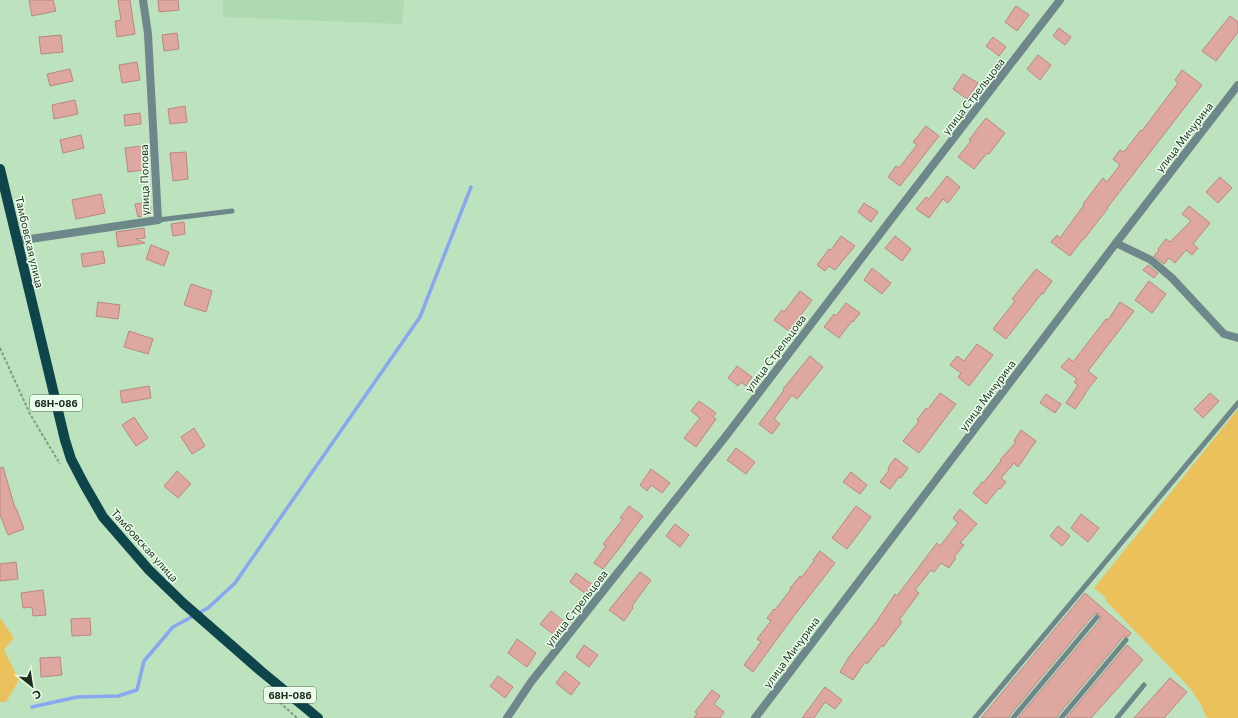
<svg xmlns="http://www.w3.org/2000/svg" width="1238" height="718" viewBox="0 0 1238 718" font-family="Commissioner,sans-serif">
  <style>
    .built { fill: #addab0 }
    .green { fill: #ebc15c }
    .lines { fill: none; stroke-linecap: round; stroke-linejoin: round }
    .stream { stroke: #89a7f0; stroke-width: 3.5 }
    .building { fill: #dea8a1; stroke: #bb8781 }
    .path { stroke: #7e9c80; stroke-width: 2; stroke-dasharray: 3 2; stroke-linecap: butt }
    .lane { stroke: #6d878a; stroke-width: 5 }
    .street { stroke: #6d878a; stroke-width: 8 }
    .primary { stroke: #0e454b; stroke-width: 10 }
    .labels { text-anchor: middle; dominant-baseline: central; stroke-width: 3; stroke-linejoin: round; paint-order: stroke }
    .shield { fill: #eafeeb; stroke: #5b6c5c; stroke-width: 1 }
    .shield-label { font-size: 10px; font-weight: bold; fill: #1e2d1f }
    .street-label { font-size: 11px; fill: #1e2d1f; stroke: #eafeeb }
  </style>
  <rect width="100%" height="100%" fill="#bce3be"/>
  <polygon class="built" points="223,0 404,0 402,24 223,17"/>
  <g class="green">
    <polygon points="1238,409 1238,718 1208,718 1207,716 1207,718 1200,703 1190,688 1107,602 1105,597 1094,588"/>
    <polygon points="0,618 14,638 4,650 19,680 6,702 0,702"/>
  </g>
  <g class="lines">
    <polyline class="stream" points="32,707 77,697 118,696 137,690 144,661 173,627 208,608 235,583 420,317 471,187"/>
  </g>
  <g class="building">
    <polygon points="29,0 53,0 56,11 32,16"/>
    <polygon points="118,0 130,0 135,34 117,37 115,21 121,20"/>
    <polygon points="158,0 178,0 179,10 159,12"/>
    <polygon points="1016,6 1029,15 1017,31 1005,22"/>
    <polygon points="1230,16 1238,22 1238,32 1216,61 1202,51"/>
    <polygon points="1059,28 1071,37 1065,45 1053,36"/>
    <polygon points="177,33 179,49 164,51 162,35"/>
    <polygon points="61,35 63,52 41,54 39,37"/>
    <polygon points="993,37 1006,47 999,56 986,46"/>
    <polygon points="1038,55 1051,65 1040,80 1027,69"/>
    <polygon points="137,62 140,80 122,83 119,65"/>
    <polygon points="70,69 73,81 50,86 47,74"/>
    <polygon points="1182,70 1202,85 1107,208 1108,208 1084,239 1083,239 1070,256 1051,242 1057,235 1060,238 1084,205 1083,204 1103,178 1107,182 1120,165 1113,159 1120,150 1124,152 1141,130 1142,131 1178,83 1175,80"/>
    <polygon points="963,74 978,83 967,99 953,89"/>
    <polygon points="75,100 78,114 54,119 52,105"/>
    <polygon points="185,106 187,122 170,124 168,109"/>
    <polygon points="140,113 141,124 125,126 124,115"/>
    <polygon points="986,118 1005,133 989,154 987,153 974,169 958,157 971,141 969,140"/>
    <polygon points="926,126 939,136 900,186 888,177 896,166 899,168 917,145 913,142"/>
    <polygon points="81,135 84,148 63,153 60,140"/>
    <polygon points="142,146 144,170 128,172 125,148"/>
    <polygon points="186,152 188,179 173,181 170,153"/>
    <polygon points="947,176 960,187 948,203 943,199 929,218 916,209 926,197 929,199"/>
    <polygon points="1220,177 1232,188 1218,203 1206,192"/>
    <polygon points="101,194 105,213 76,219 72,200"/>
    <polygon points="149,202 151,214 138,217 135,204"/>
    <polygon points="864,203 878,212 871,222 858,212"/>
    <polygon points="1189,206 1210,223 1193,244 1198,248 1192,255 1186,250 1175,263 1169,258 1164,264 1154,256 1159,250 1158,249 1166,239 1170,242 1191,221 1182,214"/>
    <polygon points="184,222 185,234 173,236 171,224"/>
    <polygon points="144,228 145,238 136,239 145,243 118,247 116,232"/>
    <polygon points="841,236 855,246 835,270 829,266 825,271 817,265 829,249 831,250"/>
    <polygon points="895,236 911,249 902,261 885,248"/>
    <polygon points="151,245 169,252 164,266 146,259"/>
    <polygon points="103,251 105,263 83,267 81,254"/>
    <polygon points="1148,265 1158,273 1154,278 1143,270"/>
    <polygon points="872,268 891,283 882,294 864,280"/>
    <polygon points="1036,269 1052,281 1043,294 1042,293 1006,339 993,329 1015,301 1012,299"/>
    <polygon points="1149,281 1166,294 1152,313 1135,300"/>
    <polygon points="191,284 212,291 206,312 184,305"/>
    <polygon points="800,291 812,300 789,331 774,320 782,310 784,312"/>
    <polygon points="98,302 120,305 118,319 96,316"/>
    <polygon points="1120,302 1134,311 1088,371 1097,378 1085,393 1086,393 1075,409 1066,403 1078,385 1074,382 1077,379 1061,367 1069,358 1073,362 1106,319 1108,320"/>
    <polygon points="846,303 860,313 853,322 852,321 839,338 824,327 834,314 836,316"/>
    <polygon points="129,331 153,339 148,354 124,347"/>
    <polygon points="977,344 993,355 969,386 958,377 961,373 950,365 957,356 964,361"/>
    <polygon points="810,356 823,367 797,399 792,395 774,419 780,424 772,434 759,424 784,390 783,389"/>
    <polygon points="737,366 752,377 746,386 741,382 738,386 728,378"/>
    <polygon points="149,386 151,398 122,403 120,391"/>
    <polygon points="940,393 956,404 919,453 903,441 919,421 917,420 926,408 928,409"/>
    <polygon points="1210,393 1219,401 1203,418 1194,409"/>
    <polygon points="1046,394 1061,404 1055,413 1040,403"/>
    <polygon points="699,401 716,413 713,417 716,419 696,447 684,438 700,418 691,411"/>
    <polygon points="134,417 148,438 136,446 122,425"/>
    <polygon points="194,428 205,446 192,454 181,437"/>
    <polygon points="1021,430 1036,441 1018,467 1014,463 1001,478 1006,482 1000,489 999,488 986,504 973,493 982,482 983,483 1001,461 1000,460 1016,442 1014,441"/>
    <polygon points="736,448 755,462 746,474 727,460"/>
    <polygon points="895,458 908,468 901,478 899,477 890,489 880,482 889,470 888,468"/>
    <polygon points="3,467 15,508 16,508 24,529 8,535 0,515 0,468"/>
    <polygon points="651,469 670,483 662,493 651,485 647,491 640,485"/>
    <polygon points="177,471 191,484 178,498 164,486"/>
    <polygon points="851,472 867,485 860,494 843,482"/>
    <polygon points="629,506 643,516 625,540 625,541 603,569 594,563 606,546 603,544 623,519 620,518"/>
    <polygon points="856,506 871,517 847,549 832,538"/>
    <polygon points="960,509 977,524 960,543 964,545 954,557 956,558 949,568 941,563 934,572 931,570 915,590 919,593 899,620 902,622 883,647 882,645 867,664 865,662 853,680 840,672 849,657 877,621 895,594 897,596 937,543 940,546 958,523 953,518"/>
    <polygon points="1081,514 1099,528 1088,542 1071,528"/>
    <polygon points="675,524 689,535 680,547 666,536"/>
    <polygon points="1058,526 1070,536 1062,546 1050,536"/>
    <polygon points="820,551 835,563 793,617 753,672 744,665 761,642 757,639 771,621 767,618 774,609 775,610 791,589 790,588 800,576 801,578 814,561 813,560"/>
    <polygon points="16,562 18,579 0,581 0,564"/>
    <polygon points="640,572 651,580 632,606 633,608 624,621 609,610"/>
    <polygon points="576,573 593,585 586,594 570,582"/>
    <polygon points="43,590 46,615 33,616 32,607 23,608 21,593"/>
    <polygon points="1085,593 1131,633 1128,637 1125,636 1123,637 1058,715 1057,718 1018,718 1100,620 1101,616 1098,613 1094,614 1010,715 1009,718 981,718"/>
    <polygon points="551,611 566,623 556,636 540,624"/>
    <polygon points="90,618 91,635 72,636 71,619"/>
    <polygon points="517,639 536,653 527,667 508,653"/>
    <polygon points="584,645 598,655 589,667 576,657"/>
    <polygon points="1127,645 1143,660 1091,718 1066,718"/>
    <polygon points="60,657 62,675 41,677 40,658"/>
    <polygon points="565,671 580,683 571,695 556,683"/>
    <polygon points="498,676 513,687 505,698 490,686"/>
    <polygon points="1170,678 1187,692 1164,718 1134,718"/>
    <polygon points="825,687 842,700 835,709 825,702 814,718 802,718"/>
    <polygon points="712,690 720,696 714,704 724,712 720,718 694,718 697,714 695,712"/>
  </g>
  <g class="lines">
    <g class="path">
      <polyline points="0,348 30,414 60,464"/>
      <polyline points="276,699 297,718"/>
    </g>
    <g class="lane">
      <polyline points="158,220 232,211"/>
      <polyline points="975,718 1238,403"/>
      <polyline points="1013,718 1097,617"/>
      <polyline points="1061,718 1126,640"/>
      <polyline points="1117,718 1144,685"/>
    </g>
    <g class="street">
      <polyline points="17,241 158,220 148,34 143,0"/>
      <polyline points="1116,243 1151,260 1172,278 1224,334 1238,338"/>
      <polyline points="507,718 531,682 726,436 889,222 1060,0"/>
      <polyline points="755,718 1116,243 1238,85"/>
    </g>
    <polyline class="primary" points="0,169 65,440 71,459 84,484 103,517 149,570 183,603 262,672 318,718"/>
  </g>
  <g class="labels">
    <g class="shield">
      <rect x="30" y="395" width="52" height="16" rx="3"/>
      <rect x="264" y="687" width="52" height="16" rx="3"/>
    </g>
    <g class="shield-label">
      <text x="56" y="403">68Н-086</text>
      <text x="290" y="695">68Н-086</text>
    </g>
    <g class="street-label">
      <text transform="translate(973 96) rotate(-52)">улица Стрельцова</text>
      <text transform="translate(1184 137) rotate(-52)">улица Мичурина</text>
      <text transform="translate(144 180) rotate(-91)">улица Попова</text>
      <text transform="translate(30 242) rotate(77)">Тамбовская улица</text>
      <text transform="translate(775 353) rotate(-53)">улица Стрельцова</text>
      <text transform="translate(987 395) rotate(-53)">улица Мичурина</text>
      <text transform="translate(145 545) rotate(48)">Тамбовская улица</text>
      <text transform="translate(576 608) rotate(-52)">улица Стрельцова</text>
      <text transform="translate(791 652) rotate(-53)">улица Мичурина</text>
    </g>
  </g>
  <g transform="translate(32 686) rotate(150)" stroke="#eafeeb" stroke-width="3" paint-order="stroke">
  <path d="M0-3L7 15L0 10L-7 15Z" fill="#1e2d1f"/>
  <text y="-6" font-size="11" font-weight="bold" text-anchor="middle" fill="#1e2d1f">С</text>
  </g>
</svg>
